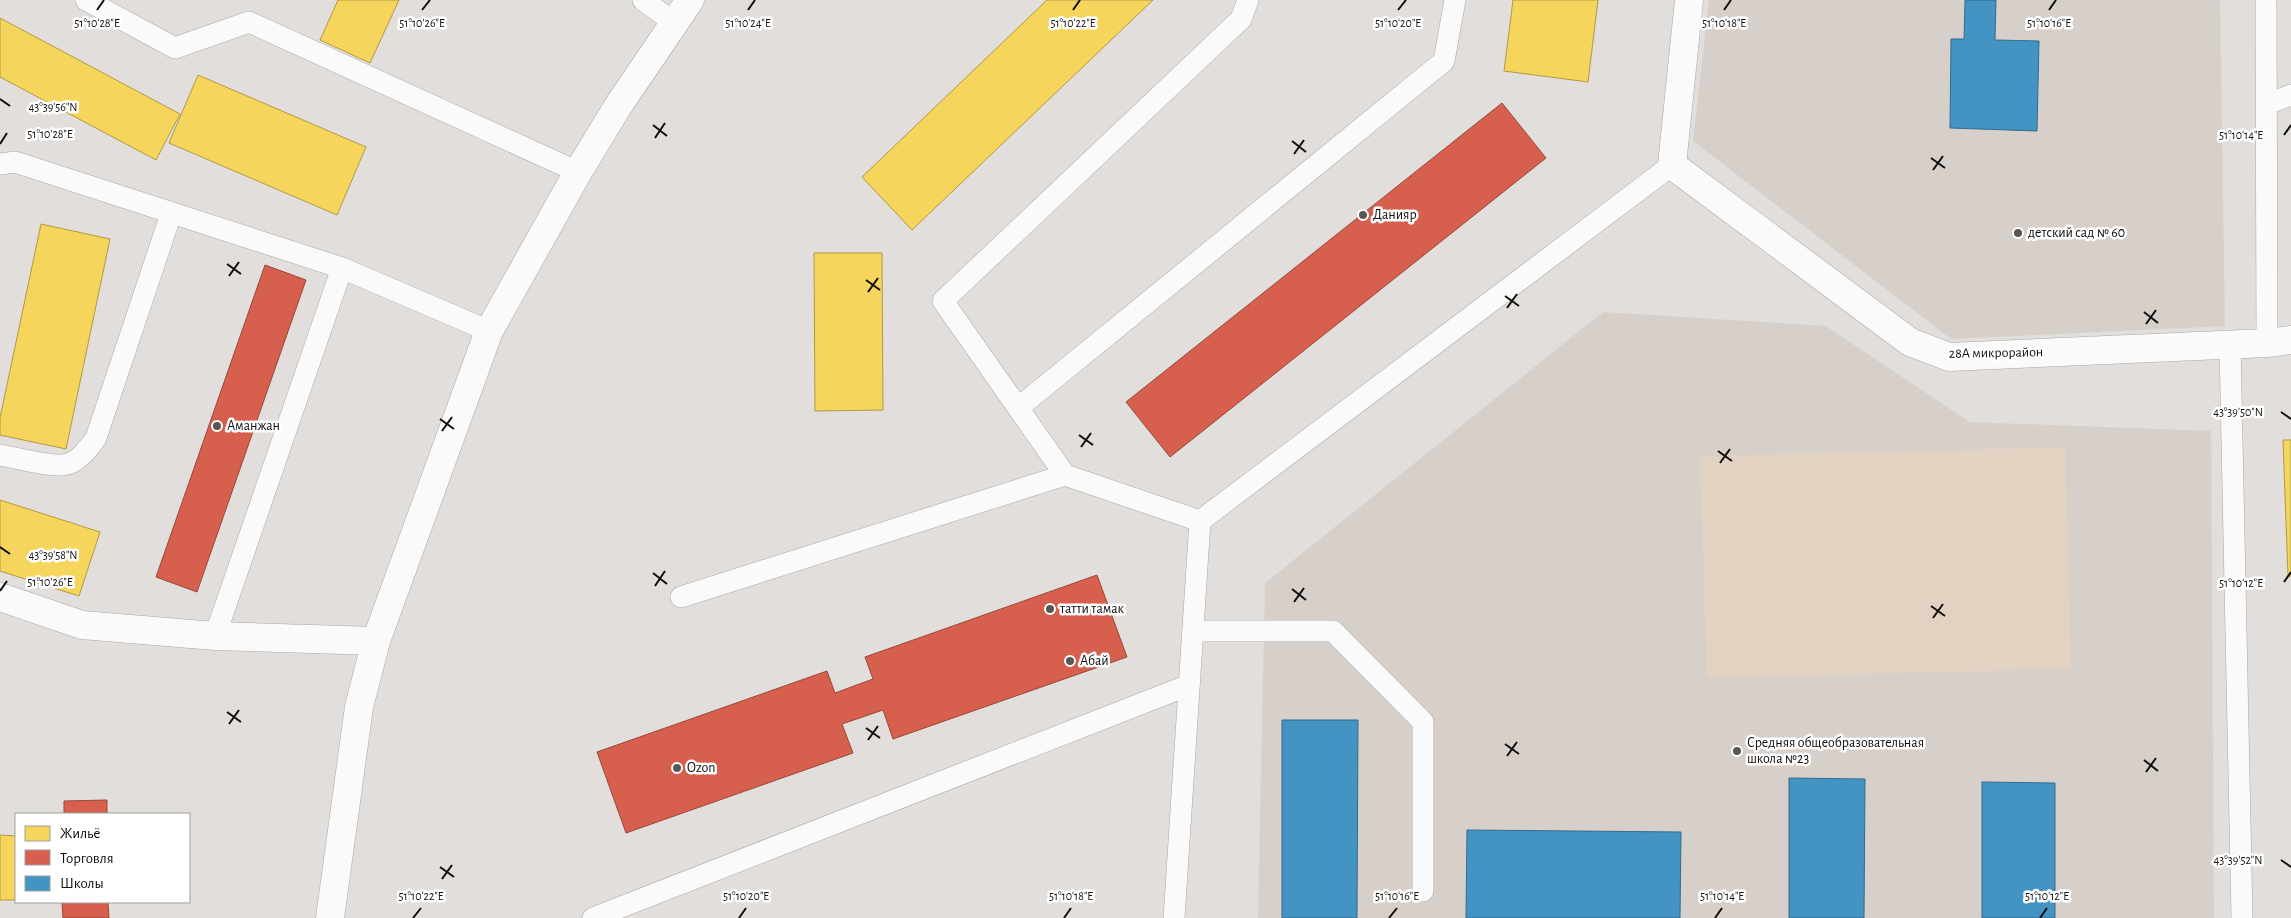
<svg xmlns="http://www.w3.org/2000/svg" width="2291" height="918" viewBox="0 0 2291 918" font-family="'Alegreya Sans',sans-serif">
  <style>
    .built { fill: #d7d0ca }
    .green { fill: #e1d2c2 }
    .homes { fill: #f6d55c; stroke: #b19944 }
    .shops { fill: #d6604d; stroke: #9a473a }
    .schools { fill: #4393c3; stroke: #336b8c }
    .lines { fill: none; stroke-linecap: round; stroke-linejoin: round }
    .lane-casing { stroke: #aaa8a6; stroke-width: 22 }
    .street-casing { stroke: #aaa8a6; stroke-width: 29 }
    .secondary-casing { stroke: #aaa8a6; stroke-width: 29 }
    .lane { stroke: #fafafa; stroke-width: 21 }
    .street { stroke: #fafafa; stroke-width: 28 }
    .secondary { stroke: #fafafa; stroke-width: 28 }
    .ticks { fill: none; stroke: #0f0e0c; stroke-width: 2 }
    .poi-dot { fill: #585754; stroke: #fff; stroke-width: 2 }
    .labels { text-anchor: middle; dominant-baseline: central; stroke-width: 5; stroke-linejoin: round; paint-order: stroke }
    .poi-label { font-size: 14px; fill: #0f0e0c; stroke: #fff; text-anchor: start }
    .street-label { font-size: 14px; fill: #0f0e0c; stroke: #fff }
    .ticks-label { font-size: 12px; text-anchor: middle; fill: #0f0e0c; stroke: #fff; stroke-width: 5; stroke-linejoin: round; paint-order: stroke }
  </style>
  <rect width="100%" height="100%" fill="#e1dedb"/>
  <g class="built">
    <polygon points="1709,0 2220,0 2225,326 1951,339 1693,141"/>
    <polygon points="1603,312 1826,326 1970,422 2211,431 2214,918 1258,918 1265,583"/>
  </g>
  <polygon class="green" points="2065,447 2071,669 1707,678 1700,456"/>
  <g class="homes">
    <polygon points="338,0 399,0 370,63 320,40"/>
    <polygon points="1047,0 1153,0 912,230 862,177"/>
    <polygon points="1513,0 1598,0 1588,82 1504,71"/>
    <polygon points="0,18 180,114 156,160 0,77"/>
    <polygon points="198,75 366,147 337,215 169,143"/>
    <polygon points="41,224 110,239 66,449 0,435 0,418"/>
    <polygon points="814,253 882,253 883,410 815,411"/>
    <polygon points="2283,440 2291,440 2291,576 2288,576"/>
    <polygon points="0,500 100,532 79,596 0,571"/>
    <polygon points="0,835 16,836 16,900 0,900"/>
  </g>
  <g class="shops">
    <polygon points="1502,103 1546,158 1170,457 1126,402"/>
    <polygon points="265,265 306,280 197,592 156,577"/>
    <polygon points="1097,575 1127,657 893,739 883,710 842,724 853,753 626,833 597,752 827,671 835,693 873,679 865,657"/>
    <polygon points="107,800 107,814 64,814 64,801"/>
    <polygon points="62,902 108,902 109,918 63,918"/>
  </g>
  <g class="schools">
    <polygon points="1965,0 1996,0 1995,40 2039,41 2037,131 1950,128 1951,39 1964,39"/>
    <polygon points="1282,720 1358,720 1357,918 1282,918"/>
    <polygon points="1789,778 1865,779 1864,918 1789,918"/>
    <polygon points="1982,782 2055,783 2055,918 1982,918"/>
    <polygon points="1467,830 1681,832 1680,918 1466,918"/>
  </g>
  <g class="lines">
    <g class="lane-casing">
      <g id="lane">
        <polyline points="86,0 175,48 249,22 578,172"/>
        <polyline points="643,0 673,22"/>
        <polyline points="2266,0 2267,343"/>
        <polyline points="2267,104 2291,95"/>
        <polyline points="0,164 15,162 342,268 489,331"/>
        <polyline points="2230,345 2242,918"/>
        <polyline points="1018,408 1444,61 1455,0"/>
        <path d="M0 455C18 458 46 466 63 465 77 464 88 449 96 438L171 214"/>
        <polyline points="1200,521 1065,475 943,301 1241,19 1248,0"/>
        <polyline points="681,597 1065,475"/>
        <polyline points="1193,631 1333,631 1423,722 1423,891"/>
        <polyline points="215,636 342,268"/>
        <polyline points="593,918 1189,685"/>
        <polyline points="1174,918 1200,521 1672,165"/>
      </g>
    </g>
    <g class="street-casing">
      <g id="street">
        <polyline points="1689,0 1672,165 1910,342 1949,357 2267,343 2291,340"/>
        <polyline points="0,597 82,625 215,636 376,641"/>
      </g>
    </g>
    <g class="secondary-casing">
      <polyline id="secondary" points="330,918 359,707 376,641 489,331 578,172 618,106 690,0"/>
    </g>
    <use href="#lane" class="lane"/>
    <use href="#street" class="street"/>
    <use href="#secondary" class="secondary"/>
  </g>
  <path class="ticks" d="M97 10 104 0M422 10 430 0M748 10 755 0M1073 10 1080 0M1398 10 1406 0M1724 10 1731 0M2049 10 2056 0M0 99 10 106M653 125 667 136M2284 135 2291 125M655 138 665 123M1292 141 1306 152M0 144 7 133M1294 154 1304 140M1931 158 1945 168M1933 170 1943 156M227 264 241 274M229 276 239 262M866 280 880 290M868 292 878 278M1505 296 1519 306M1507 308 1517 294M2144 312 2158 323M2146 324 2156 310M2281 412 2291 419M440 419 454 429M442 431 452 417M1079 435 1093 445M1081 447 1091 433M1718 451 1732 461M1720 463 1730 449M0 547 10 554M653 573 667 584M2284 582 2291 572M655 586 665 571M1292 589 1306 600M0 591 7 581M1294 602 1304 588M1931 606 1945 616M1933 618 1943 604M227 712 241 722M229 724 239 710M866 728 880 738M868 740 878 726M1505 744 1519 754M1507 756 1517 742M2144 760 2158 771M2146 772 2156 758M2281 860 2291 867M440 867 454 877M442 879 452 865M413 918 421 908M739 918 746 908M1064 918 1071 908M1389 918 1397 908M1715 918 1722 908M2040 918 2047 908"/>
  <g class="poi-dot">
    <circle cx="1363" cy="215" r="5"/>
    <circle cx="2018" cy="233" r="5"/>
    <circle cx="217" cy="426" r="5"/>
    <circle cx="1050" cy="609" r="5"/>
    <circle cx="1070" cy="661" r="5"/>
    <circle cx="1737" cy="751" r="5"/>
    <circle cx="677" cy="768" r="5"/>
  </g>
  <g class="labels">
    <g class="poi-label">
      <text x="1373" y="215">Данияр</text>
      <text x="2028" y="233">детский сад № 60</text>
      <text x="227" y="426">Аманжан</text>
      <text x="1060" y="609">татти тамак</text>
      <text x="1080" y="661">Абай</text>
      <text x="1747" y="743">Средняя общеобразовательная<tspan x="1747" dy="16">школа №23</tspan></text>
      <text x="687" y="768">Ozon</text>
    </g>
    <g class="street-label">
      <text transform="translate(1996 353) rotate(-1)">28А микрорайон</text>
    </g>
  </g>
  <g class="ticks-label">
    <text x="422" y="27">51°10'26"E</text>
    <text x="97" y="27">51°10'28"E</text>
    <text x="748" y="27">51°10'24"E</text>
    <text x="1073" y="27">51°10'22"E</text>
    <text x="1398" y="27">51°10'20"E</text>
    <text x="1724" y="27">51°10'18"E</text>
    <text x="2049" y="27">51°10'16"E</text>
    <text x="53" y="111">43°39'56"N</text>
    <text x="50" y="138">51°10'28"E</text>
    <text x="2241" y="139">51°10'14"E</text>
    <text x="2238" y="416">43°39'50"N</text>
    <text x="53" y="559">43°39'58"N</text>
    <text x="50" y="586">51°10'26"E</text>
    <text x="2241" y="587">51°10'12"E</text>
    <text x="2238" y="864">43°39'52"N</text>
    <text x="421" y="900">51°10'22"E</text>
    <text x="746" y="900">51°10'20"E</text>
    <text x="1071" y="900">51°10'18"E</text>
    <text x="1397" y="900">51°10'16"E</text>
    <text x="1722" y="900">51°10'14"E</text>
    <text x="2047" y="900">51°10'12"E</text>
  </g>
  <rect x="15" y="813" width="175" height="90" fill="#ffffff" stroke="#9f9f9e"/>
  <rect x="25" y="826" width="25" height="15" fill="#f6d55c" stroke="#9f9f9e"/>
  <text x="60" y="838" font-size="15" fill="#0f0e0c">Жильё</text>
  <rect x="25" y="850" width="25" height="15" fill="#d6604d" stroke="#9f9f9e"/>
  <text x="60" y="863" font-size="15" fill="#0f0e0c">Торговля</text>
  <rect x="25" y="876" width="25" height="15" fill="#4393c3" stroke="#9f9f9e"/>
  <text x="60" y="888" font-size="15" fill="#0f0e0c">Школы</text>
</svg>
